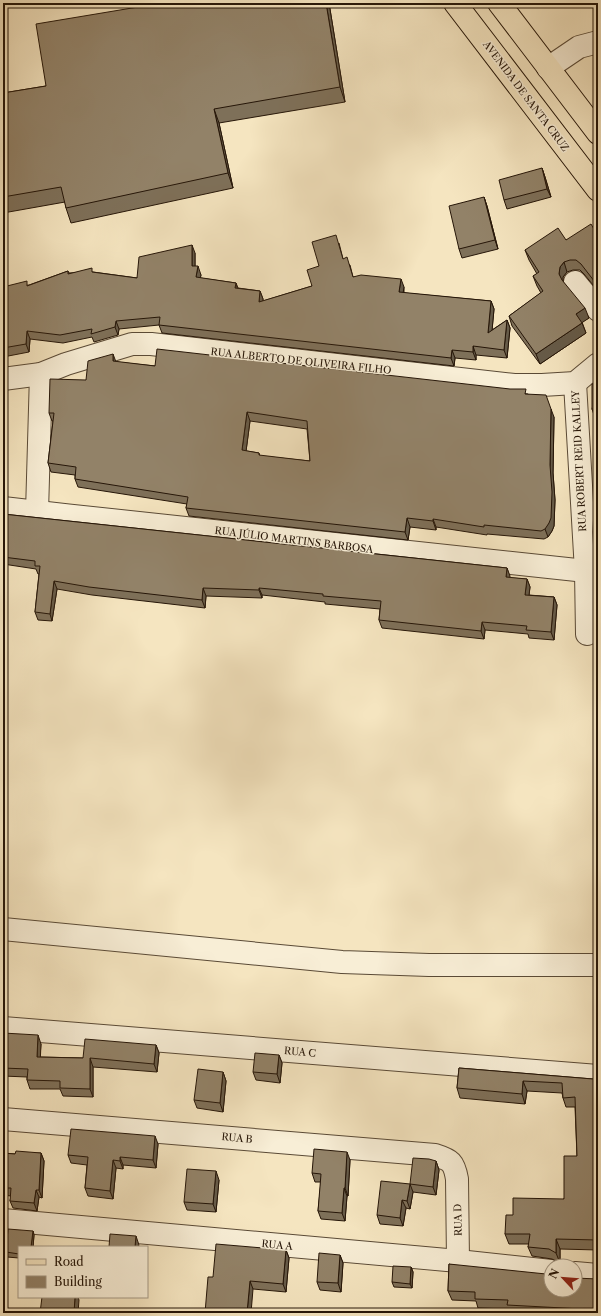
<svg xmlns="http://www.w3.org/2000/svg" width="601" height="1316" viewBox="0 0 601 1316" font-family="'Libre Caslon Text',serif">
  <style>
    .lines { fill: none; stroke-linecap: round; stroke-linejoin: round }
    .minor-casing { stroke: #5a4a36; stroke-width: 24 }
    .major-casing { stroke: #261608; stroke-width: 24 }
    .minor { stroke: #f8eed6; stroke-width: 22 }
    .major { stroke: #f5e5c0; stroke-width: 22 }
    .wall { fill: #7e7059; stroke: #261608; fill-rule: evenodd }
    .shaded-wall { fill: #665b49; stroke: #261608 }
    .building { fill: #928268; stroke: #261608; fill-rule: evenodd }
    .labels { text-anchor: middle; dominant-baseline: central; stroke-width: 3; stroke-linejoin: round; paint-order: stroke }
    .street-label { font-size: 10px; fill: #261608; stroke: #f8eed6 }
  </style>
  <rect width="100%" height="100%" fill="#f5e5c0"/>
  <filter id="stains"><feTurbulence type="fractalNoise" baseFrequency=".005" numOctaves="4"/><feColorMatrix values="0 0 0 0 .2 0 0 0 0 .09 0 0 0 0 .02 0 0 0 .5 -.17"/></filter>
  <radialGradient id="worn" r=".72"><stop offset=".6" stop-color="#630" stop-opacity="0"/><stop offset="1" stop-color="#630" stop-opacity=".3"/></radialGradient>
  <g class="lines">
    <g class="minor-casing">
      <g id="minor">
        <polyline points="548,68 579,47 598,42"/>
        <polyline points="575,282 598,310"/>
        <polyline points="3,379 41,374 66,364 132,344 151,344 514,385 542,385 575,383 598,364"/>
        <polyline points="575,383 586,571 587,634"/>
        <path d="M3 508C197 530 391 551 586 571"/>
        <polyline points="37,512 41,374"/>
        <polyline points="3,929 342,962 429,965 598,965"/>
        <polyline points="3,1028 598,1076"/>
        <path d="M3 1119 435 1155C451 1160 454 1162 457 1179L458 1261"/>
        <polyline points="3,1220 458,1261 551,1271"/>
        <polyline points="575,1273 598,1275"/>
      </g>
    </g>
    <g class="major-casing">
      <g id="major">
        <polyline points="455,3 598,190"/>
        <polyline points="499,3 598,133"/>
      </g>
    </g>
    <use href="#minor" class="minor"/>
    <use href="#major" class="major"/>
  </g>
  <g class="wall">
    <polygon points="329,3 345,102 219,123 233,188 71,223 66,208 65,202 3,213 3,93 46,86"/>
    <polygon points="542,168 545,177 551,197 507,209 504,200"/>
    <polygon points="484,197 487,206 498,249 462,258 459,249"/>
    <polygon points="598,236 598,291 584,274 580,270 573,270 567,272 563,277 563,282 589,318 582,322 586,333 540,364 512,326 509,316 541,293 537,286 533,276 537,274 529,260 525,250 566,240"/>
    <polygon points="339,243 343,259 350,265 353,277 404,287 404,293 491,301 494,309 492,330 507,320 510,328 507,358 476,355 476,360 455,358 454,366 162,333 159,325 119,329 118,335 94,342 92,337 63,343 30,339 29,352 3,357 3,287 29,285 68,271 69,273 93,272 137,278 195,253 195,266 201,275 200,278 236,283 238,288 260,291 263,299 263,301 312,286 319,266"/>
    <path d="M116 362 155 366 528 394 554 417 553 473 555 500 554 526 552 531 548 537 544 539 487 534V535L436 527V530L410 527 408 540 189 516 186 508 187 504 78 487 75 479V475L51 472 48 463 53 421H52L49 413 86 380ZM250 421 307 429 310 461 260 456 259 453 246 451Z"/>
    <polygon points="598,384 598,418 595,418 592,409"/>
    <polygon points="3,514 507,568 510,578 527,579 530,587 529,595 554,597 557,605 554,640 529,638 528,634 485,630 484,639 382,628 379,620 380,609 325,604 325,602 262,595 262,598 206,596 205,608 92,595 57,589 52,621 38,620 35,612 39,574 38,574 36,569 3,564"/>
    <polygon points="3,1033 41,1044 40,1057 83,1058 156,1045 159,1053 157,1072 93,1067 93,1097 63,1096 60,1089 30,1089 27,1080 27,1077 3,1076"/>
    <polygon points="279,1055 282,1063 280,1083 256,1080 253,1072"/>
    <polygon points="459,1068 593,1079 598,1078 598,1250 560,1249 560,1263 552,1259 532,1256 528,1247 529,1244 509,1244 505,1234 513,1215 564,1199 577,1156 575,1107 566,1107 563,1098 562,1093 527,1091 525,1104 460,1098 457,1088"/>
    <polygon points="223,1072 226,1081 223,1112 197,1108 194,1100"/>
    <polygon points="158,1144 156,1168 123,1165 123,1169 116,1168 113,1199 88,1196 85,1188 87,1165 71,1163 68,1155"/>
    <polygon points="3,1153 15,1154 41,1153 44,1161 42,1198 39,1197 37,1211 13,1208 10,1201 11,1196 3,1195"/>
    <polygon points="350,1160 348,1196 347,1196 345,1221 321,1219 318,1211 321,1182 315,1182 312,1173"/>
    <polygon points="436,1161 439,1170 436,1195 413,1192 410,1209 406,1208 403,1226 380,1224 377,1215 410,1184"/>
    <polygon points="219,1180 216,1212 187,1210 184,1202"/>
    <polygon points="33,1231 34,1235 33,1247 19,1247 19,1258 7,1257 6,1252"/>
    <polygon points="286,1250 289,1258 286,1292 253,1289 213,1277"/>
    <polygon points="340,1255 343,1263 341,1292 320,1290 317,1282"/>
    <polygon points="449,1264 598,1313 510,1313 509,1309 478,1308 476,1301 452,1300 448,1291"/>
    <polygon points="411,1267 413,1272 412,1288 394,1287 392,1282"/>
  </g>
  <g class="shaded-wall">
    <polygon points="326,3 329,3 345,102 340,87"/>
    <polygon points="214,109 219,123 233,188 228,173"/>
    <polygon points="542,168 545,177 551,197 547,189"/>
    <polygon points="484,197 487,206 498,249 495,240"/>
    <polygon points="192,245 195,253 195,274 192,266"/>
    <polygon points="564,262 567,272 563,277 563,284 559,274 560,267"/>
    <polygon points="198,266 201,275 199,285 196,277"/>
    <polygon points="401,279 404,287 402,300 399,292"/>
    <polygon points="236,283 238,291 235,288"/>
    <polygon points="260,291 263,299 262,310 259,302"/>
    <polygon points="491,301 494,309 491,342 488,333"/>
    <polygon points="585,308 589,318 580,324 576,314"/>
    <polygon points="507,320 510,328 507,358 504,350"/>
    <polygon points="116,321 119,329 118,335 115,327"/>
    <polygon points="582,323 586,333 540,364 536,354"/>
    <polygon points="27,331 30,339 29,352 26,344"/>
    <polygon points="473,346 476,355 476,360 473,352"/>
    <polygon points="452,350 455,358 454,366 451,358"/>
    <polygon points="113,354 116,362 113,361"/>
    <polygon points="551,409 554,417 553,473 555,500 554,526 552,531 548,537 545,529 550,465"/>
    <polygon points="247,412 250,421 245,459 242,450"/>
    <polygon points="407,518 410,527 408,540 405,532"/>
    <polygon points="433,519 436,527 436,530 433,521"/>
    <polygon points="507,568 510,576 509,585 506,577"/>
    <polygon points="527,579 530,587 528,603 525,595"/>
    <polygon points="54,581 57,589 52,621 50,614"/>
    <polygon points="203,588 206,596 205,608 202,600"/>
    <polygon points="259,588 262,595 262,598 259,590"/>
    <polygon points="554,597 557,605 554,640 551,632"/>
    <polygon points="482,622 485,630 484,639 481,631"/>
    <polygon points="38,1035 41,1044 40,1065 37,1057"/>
    <polygon points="156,1045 159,1053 157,1072 154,1064"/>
    <polygon points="279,1055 282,1063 280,1083 277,1074"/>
    <polygon points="90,1058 93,1067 93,1097 90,1089"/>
    <polygon points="223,1072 226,1081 223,1112 220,1103"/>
    <polygon points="523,1081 527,1091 525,1104 522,1094"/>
    <polygon points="155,1136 158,1144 156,1168 153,1160"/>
    <polygon points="347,1152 350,1160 348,1196 345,1188"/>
    <polygon points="41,1153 44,1161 42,1198 39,1190"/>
    <polygon points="120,1157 123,1165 123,1169 120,1161"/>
    <polygon points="113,1160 116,1168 113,1199 110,1191"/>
    <polygon points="436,1161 439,1170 436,1195 433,1187"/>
    <polygon points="216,1171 219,1180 216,1212 213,1204"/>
    <polygon points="410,1184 413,1192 410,1209 407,1201"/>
    <polygon points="344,1188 347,1196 345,1221 342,1213"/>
    <polygon points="36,1190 39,1197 37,1211 34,1203"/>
    <polygon points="402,1200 406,1208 403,1226 400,1218"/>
    <polygon points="33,1231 34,1235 33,1247 31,1247"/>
    <polygon points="136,1236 139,1245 138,1247 135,1247"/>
    <polygon points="556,1239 560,1249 560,1263 556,1253"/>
    <polygon points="286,1250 289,1258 286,1292 283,1284"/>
    <polygon points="340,1255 343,1263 341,1292 338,1283"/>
    <polygon points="411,1267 413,1272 412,1288 410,1284"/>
    <polygon points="250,1281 253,1289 251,1313 247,1313"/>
    <polygon points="75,1297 78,1297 79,1300 78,1313 74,1313"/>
  </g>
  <g class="building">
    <polygon points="162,3 326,3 340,87 214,109 228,173 66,208 61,187 3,197 3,93 46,86 36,24"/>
    <polygon points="542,168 547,189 504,200 499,180"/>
    <polygon points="484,197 495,240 459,249 449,206"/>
    <polygon points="591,224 598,236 598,286 581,264 576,260 570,260 564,262 560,267 559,274 562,280 585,308 576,314 582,323 536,354 509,316 543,291 533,276 539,272 525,250 558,228 566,240"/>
    <polygon points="336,235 343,259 347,257 353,277 361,275 401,279 399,292 491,301 488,333 507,320 504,350 473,346 473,352 452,350 451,358 159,325 160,317 116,321 115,327 91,334 92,329 60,335 27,331 26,344 3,348 3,287 27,281 27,286 68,271 68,274 92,268 92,272 137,278 139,257 192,245 192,266 198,266 196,277 236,283 235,288 260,291 259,302 312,286 307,270 319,266 312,242"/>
    <path d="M157 349 510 389H526L525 394 546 395 551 409 550 465 552 492 551 518 549 523 545 529 541 531 484 525V527L433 519V521L407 518 405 532 186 508 188 497 75 479 76 467 48 463 54 413H49L50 379 86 380 88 361 113 354V361L155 366ZM247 412 307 421 310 461 259 455V453L242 450Z"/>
    <rect x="592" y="384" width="6" height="25"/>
    <polygon points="596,462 598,462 598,637 597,637 593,532"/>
    <polygon points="3,514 507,568 506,577 527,579 525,595 554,597 551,632 526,630 527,626 482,622 481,631 379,620 381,601 323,596 323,594 259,588 259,590 203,588 202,600 89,587 54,581 50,614 35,612 40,566 35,566 35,561 3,557"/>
    <polygon points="3,1033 38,1035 37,1057 83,1058 85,1039 156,1045 154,1064 90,1058 90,1089 60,1088 60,1081 27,1080 28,1069 3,1068"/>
    <polygon points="255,1053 279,1055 277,1074 253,1072"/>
    <polygon points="459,1068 593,1079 598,1078 598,1240 556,1239 556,1253 549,1249 528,1247 530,1234 505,1234 506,1215 513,1215 513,1198 564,1199 564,1156 577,1156 575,1097 563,1098 562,1083 523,1081 522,1094 457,1088"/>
    <polygon points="198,1069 223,1072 220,1103 194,1100"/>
    <polygon points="71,1129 155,1136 153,1160 120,1157 120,1161 113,1160 110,1191 85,1188 88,1157 68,1155"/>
    <polygon points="314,1149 347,1152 345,1188 344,1188 342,1213 318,1211 321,1174 312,1173"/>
    <polygon points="16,1151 41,1153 39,1190 36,1190 34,1203 10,1201 11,1188 3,1188 3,1153 15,1154"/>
    <polygon points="413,1158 429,1159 436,1161 433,1187 410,1184"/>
    <polygon points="187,1169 216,1171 213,1204 184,1202"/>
    <polygon points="381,1181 410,1184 407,1201 402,1200 400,1218 377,1215"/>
    <polygon points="8,1229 33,1231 31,1247 19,1247 19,1254 6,1252"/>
    <polygon points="110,1234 136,1236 135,1247 109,1247"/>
    <polygon points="216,1244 286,1250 283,1284 250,1281 247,1313 205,1313 208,1277 213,1277"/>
    <polygon points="319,1253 340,1255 338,1283 317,1282"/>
    <polygon points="449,1264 546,1274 551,1274 551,1290 575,1290 575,1278 598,1279 598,1313 583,1313 582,1309 507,1305 508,1300 475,1299 475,1292 448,1291"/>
    <polygon points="393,1266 411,1267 410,1284 392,1282"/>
    <polygon points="42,1297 75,1297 74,1313 40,1313"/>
  </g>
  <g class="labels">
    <g class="street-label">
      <text transform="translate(526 96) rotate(53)">AVENIDA DE SANTA CRUZ</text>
      <text transform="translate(301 361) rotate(6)">RUA ALBERTO DE OLIVEIRA FILHO</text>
      <text transform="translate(579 461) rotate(-93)">RUA ROBERT REID KALLEY</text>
      <text transform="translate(294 540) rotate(7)">RUA JÚLIO MARTINS BARBOSA</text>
      <text transform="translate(300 1052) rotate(5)">RUA C</text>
      <text transform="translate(237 1138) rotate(5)">RUA B</text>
      <text transform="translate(458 1220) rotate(-91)">RUA D</text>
      <text transform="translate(277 1245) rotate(5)">RUA A</text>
    </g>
  </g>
  <rect width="601" height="1316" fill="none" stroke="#f5e5c0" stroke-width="16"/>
  <rect x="4" y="4" width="593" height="1308" fill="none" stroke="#261608" stroke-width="2"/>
  <rect x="8" y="8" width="585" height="1300" fill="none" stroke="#261608"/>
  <rect x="18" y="1246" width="130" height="52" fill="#f8eed6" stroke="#a49884"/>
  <rect x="26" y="1259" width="20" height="6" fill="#f5e5c0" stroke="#a49884"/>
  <text x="54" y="1266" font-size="12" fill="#261608">Road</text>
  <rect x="26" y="1276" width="20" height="12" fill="#928268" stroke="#a49884"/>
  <text x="54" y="1286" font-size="12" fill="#261608">Building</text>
  <g transform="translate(563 1278) rotate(296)"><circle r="19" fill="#f8eed6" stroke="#a49884"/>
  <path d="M0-3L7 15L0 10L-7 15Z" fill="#8f2418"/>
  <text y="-6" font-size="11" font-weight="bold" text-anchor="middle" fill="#261608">N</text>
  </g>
  <rect width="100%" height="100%" filter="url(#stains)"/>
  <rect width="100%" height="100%" fill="url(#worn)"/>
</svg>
